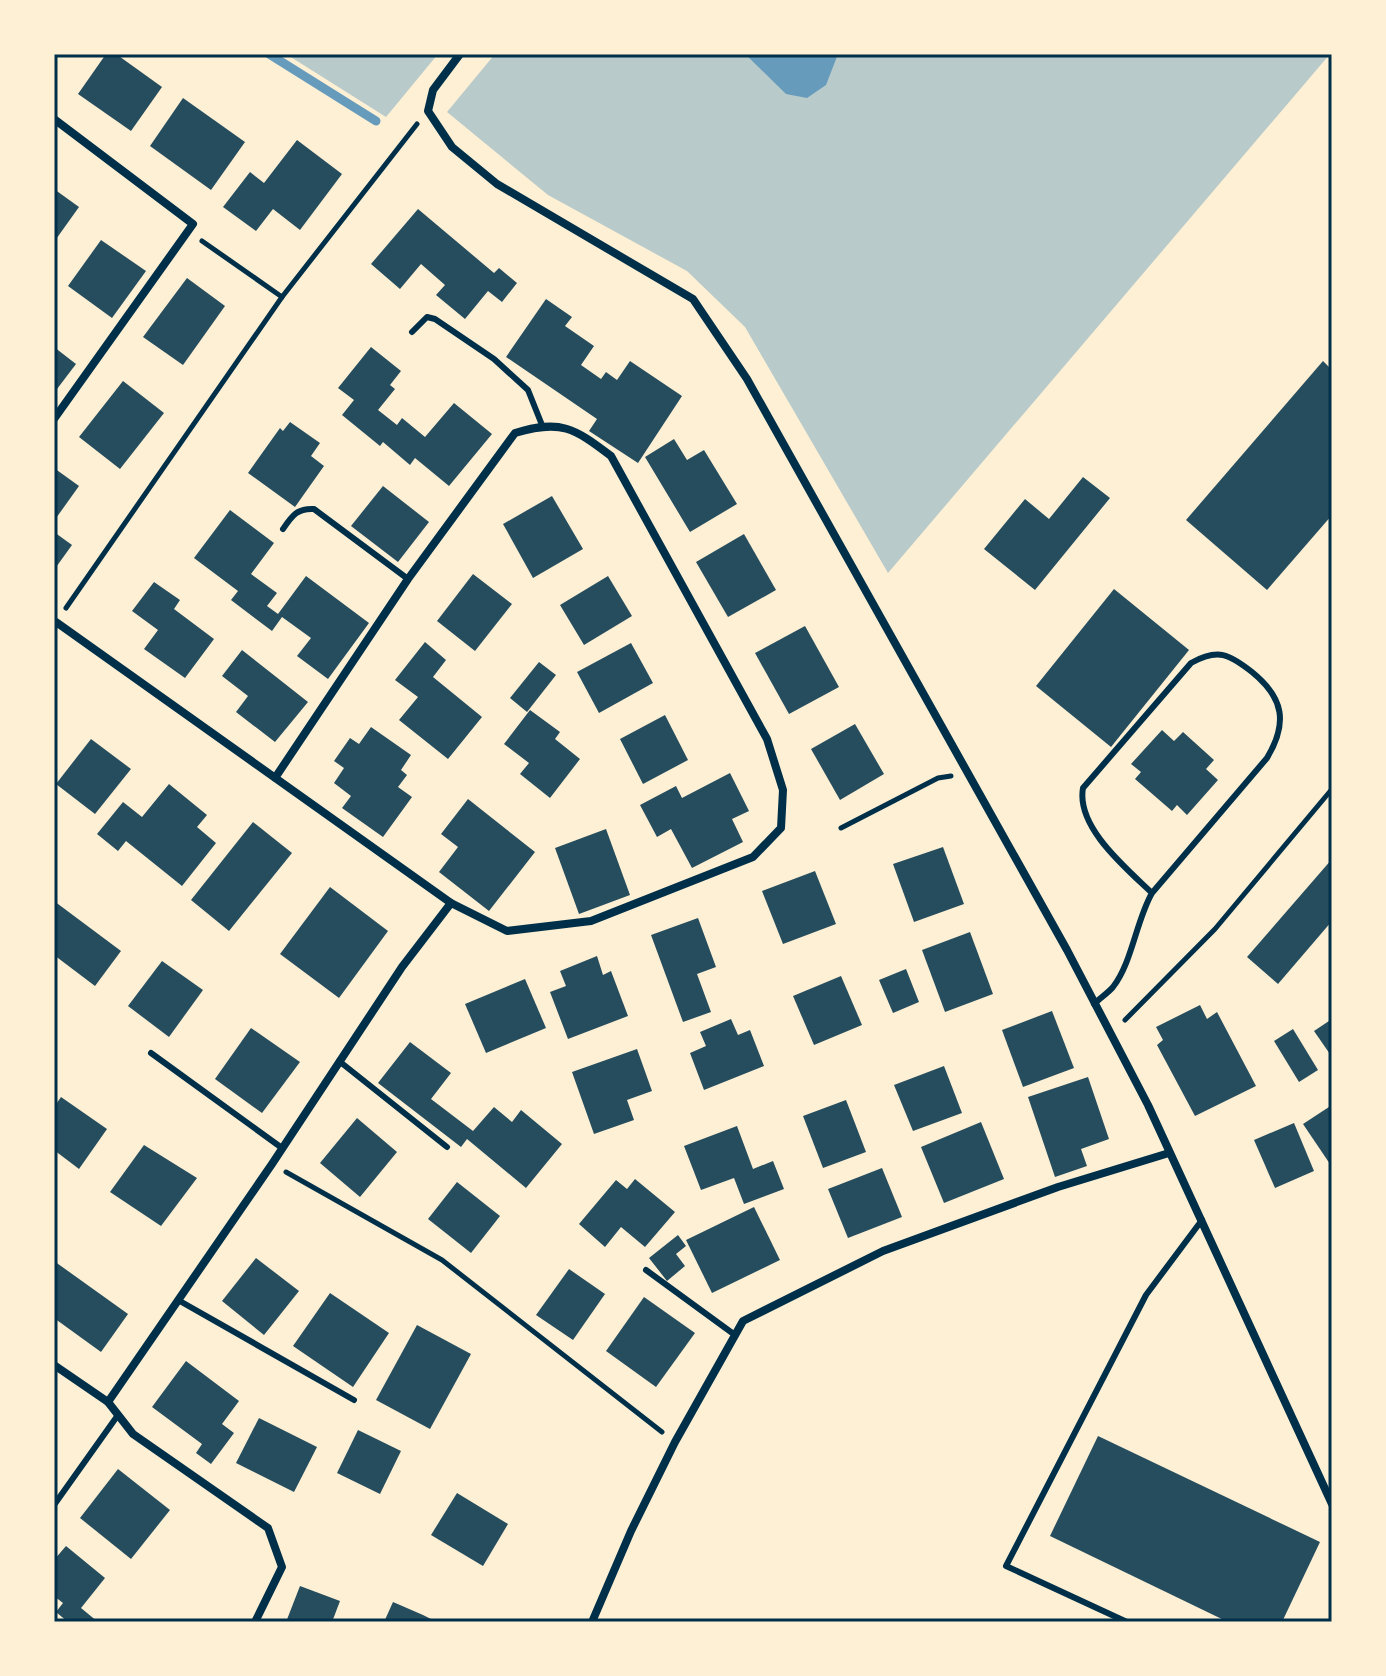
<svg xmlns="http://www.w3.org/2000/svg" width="1386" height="1676" viewBox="0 0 1386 1676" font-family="'Asap Condensed',sans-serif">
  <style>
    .green { fill: #b9caca }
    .water { fill: #669bbc }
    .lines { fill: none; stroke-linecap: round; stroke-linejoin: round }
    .stream { stroke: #669bbc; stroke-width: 9 }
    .building { fill: #264d5e }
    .path { stroke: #003049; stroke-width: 5 }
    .service { stroke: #003049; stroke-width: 6 }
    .minor { stroke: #003049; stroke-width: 8 }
    .neatline { fill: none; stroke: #003049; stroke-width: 3 }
  </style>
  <rect width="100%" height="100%" fill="#fdf0d5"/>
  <g class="green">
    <polygon points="286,54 438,54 386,117"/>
    <polygon points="495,54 745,54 786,93 838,54 1330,54 888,573 745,327 687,271 548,195 447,112"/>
  </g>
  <polygon class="water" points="745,54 838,54 826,85 807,98 786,94"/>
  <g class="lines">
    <polyline class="stream" points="269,54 376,121"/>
  </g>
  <g class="building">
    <polygon points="106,54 116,54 162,87 131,131 78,94"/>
    <polygon points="183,98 245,142 211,190 150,146"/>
    <polygon points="297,140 342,174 300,230 273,209 256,231 223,207 250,172 264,183"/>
    <polygon points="54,189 79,207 54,242"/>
    <polygon points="418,209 494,273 499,268 517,283 502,302 488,291 465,319 436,295 445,285 421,264 400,289 371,264"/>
    <polygon points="101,240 146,271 112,318 68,286"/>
    <polygon points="187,278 225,306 183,365 143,337"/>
    <polygon points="546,299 572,317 565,326 594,346 581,365 601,379 606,372 617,380 630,361 682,396 638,463 589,431 597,419 506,357"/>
    <polygon points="54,347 76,364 54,393"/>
    <polygon points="371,347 401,371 390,385 395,389 378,410 397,425 402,418 425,437 454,403 492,434 449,486 415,458 410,465 383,442 380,446 342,415 354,400 338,388"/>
    <polygon points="1323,361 1332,370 1332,515 1267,590 1186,520"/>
    <polygon points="123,381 164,413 120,469 79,437"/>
    <polygon points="290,422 320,443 311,456 324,466 295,507 248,473 280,428 283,431"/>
    <polygon points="674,439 687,460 704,450 737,504 690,532 645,457"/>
    <polygon points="54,468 79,486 54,521"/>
    <polygon points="1083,477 1110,498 1035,590 984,549 1025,499 1049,519"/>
    <polygon points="383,486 429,522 398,562 351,526"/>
    <polygon points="552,496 583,549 533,578 503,524"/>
    <polygon points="230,510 274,543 251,574 277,593 267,606 278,614 306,576 369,623 328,679 297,656 311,638 282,617 272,631 231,600 238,591 194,558"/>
    <polygon points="54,532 72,545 54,570"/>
    <polygon points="744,534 776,590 728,617 696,562"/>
    <polygon points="473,574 512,604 475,651 437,621"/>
    <polygon points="608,576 632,616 584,645 560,605"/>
    <polygon points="154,582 180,600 174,609 214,639 185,678 144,649 158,630 132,611"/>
    <polygon points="1114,589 1189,650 1111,747 1036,686"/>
    <polygon points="805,626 839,687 789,714 755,653"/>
    <polygon points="425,642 446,660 433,677 482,717 448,759 399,720 418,697 395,680"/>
    <polygon points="631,643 653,683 599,713 577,672"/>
    <polygon points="242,650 308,702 275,742 236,712 248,696 222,676"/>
    <polygon points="539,662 556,675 527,712 510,698"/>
    <polygon points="530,710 560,732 555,739 580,759 550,798 520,774 529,763 504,744"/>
    <polygon points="665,715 688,760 643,784 620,739"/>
    <polygon points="855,724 884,774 840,800 811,749"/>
    <polygon points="371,727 411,755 401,770 407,775 398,787 412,797 383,837 342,808 351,796 334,783 344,768 334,761 350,738 359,744"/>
    <polygon points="1162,730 1174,741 1183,732 1214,760 1206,769 1218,780 1187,815 1177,805 1172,811 1135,779 1141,772 1131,764"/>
    <polygon points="91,739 131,769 95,814 56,784"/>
    <polygon points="730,773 749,811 732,819 743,842 692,868 671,829 657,837 640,805 676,786 682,798"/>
    <polygon points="169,784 207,815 197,827 216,843 182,886 126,841 118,851 97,834 123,802 142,817"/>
    <polygon points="468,799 535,852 489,911 439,872 458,847 441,834"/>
    <polygon points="253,822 292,853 229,931 191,900"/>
    <polygon points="606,829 630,895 579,914 555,848"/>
    <polygon points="943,847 964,904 914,922 893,864"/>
    <polygon points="1332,859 1332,921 1278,984 1247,957"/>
    <polygon points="815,871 836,924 783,944 762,891"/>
    <polygon points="330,887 388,931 339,998 280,954"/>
    <polygon points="54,901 121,951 95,986 54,955"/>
    <polygon points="698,918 716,967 697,974 711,1012 683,1022 651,935"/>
    <polygon points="970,932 993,994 945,1012 922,950"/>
    <polygon points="597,956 603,975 611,971 628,1016 568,1039 550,992 566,986 560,971"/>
    <polygon points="162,961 203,990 169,1037 128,1006"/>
    <polygon points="906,969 919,1002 893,1013 879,980"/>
    <polygon points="841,976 862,1025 814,1045 793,996"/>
    <polygon points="525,979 546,1028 486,1053 465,1004"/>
    <polygon points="1200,1005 1207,1019 1217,1012 1256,1086 1195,1116 1157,1045 1163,1040 1156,1027"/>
    <polygon points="1052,1011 1074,1068 1023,1087 1002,1030"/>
    <polygon points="731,1019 738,1035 750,1030 764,1066 704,1090 690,1053 706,1046 700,1032"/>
    <polygon points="1332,1019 1332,1057 1314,1031"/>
    <polygon points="251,1028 300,1062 262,1113 215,1079"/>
    <polygon points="1293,1029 1318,1070 1299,1082 1274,1041"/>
    <polygon points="410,1042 451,1073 431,1099 473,1131 494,1107 512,1122 521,1110 562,1144 526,1188 467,1139 461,1147 378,1083"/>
    <polygon points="637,1049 652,1091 627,1100 634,1120 594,1134 572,1072"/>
    <polygon points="944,1066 962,1113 913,1131 894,1085"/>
    <polygon points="1088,1077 1109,1139 1081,1149 1087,1166 1055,1177 1028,1097"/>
    <polygon points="61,1097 107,1129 79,1169 54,1150 54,1107"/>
    <polygon points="846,1100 866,1152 823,1168 803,1116"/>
    <polygon points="1332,1105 1332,1167 1303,1124"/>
    <polygon points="357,1118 397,1152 360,1197 320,1163"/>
    <polygon points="981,1122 1004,1179 944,1203 921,1147"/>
    <polygon points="1294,1123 1314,1171 1275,1188 1254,1140"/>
    <polygon points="737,1126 753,1169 773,1161 784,1189 744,1204 734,1178 701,1190 684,1146"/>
    <polygon points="144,1145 197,1178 161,1226 110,1192"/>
    <polygon points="882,1168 902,1217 848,1238 828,1189"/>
    <polygon points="635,1179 675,1212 645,1247 621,1227 605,1247 579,1224 616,1180 627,1189"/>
    <polygon points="457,1182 500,1216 471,1253 428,1219"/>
    <polygon points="754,1207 780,1260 712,1293 686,1240"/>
    <polygon points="678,1235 686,1246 676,1254 685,1266 667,1281 649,1258"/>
    <polygon points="256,1258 299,1291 264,1335 222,1301"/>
    <polygon points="54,1261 128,1314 101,1352 54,1318"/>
    <polygon points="569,1269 605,1294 573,1340 536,1315"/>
    <polygon points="330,1293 389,1333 353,1387 293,1346"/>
    <polygon points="644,1297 695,1333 656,1387 606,1351"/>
    <polygon points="417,1325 471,1354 430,1429 376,1400"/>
    <polygon points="186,1361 239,1401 222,1424 234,1433 211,1464 196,1453 202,1444 152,1407"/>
    <polygon points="259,1418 317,1447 294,1492 236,1463"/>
    <polygon points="358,1430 401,1451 380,1494 337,1473"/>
    <polygon points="1098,1436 1320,1542 1282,1622 1228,1622 1050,1536"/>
    <polygon points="118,1469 170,1510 131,1559 80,1518"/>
    <polygon points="457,1493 508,1524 483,1566 431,1535"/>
    <polygon points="66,1546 105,1578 81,1608 98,1622 68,1622 56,1612 63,1603 54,1596 54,1560"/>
    <polygon points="300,1586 340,1601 332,1622 286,1622"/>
    <polygon points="393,1602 423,1615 437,1622 384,1622"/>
  </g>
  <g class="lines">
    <g class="path">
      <polyline points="202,241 282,297"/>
      <polyline points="66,608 282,297 417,124"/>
      <polyline points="841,828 938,778 951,776"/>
      <polyline points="1125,1020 1215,929 1332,789"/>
      <polyline points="286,1172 442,1260 662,1432"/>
    </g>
    <g class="service">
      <polyline points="412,332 427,317 435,319 494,359 528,390 542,425"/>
      <path d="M283 529C292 516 297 508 314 509L408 579"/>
      <path d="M1094 1004C1100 998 1108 993 1113 987 1132 963 1136 921 1152 893L1267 758C1288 723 1284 698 1252 672 1229 654 1218 648 1191 663L1083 788C1076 827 1126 868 1152 893"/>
      <polyline points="151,1053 282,1148"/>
      <polyline points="339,1061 447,1147"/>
      <polyline points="646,1270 735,1335"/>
      <polyline points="178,1300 354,1400"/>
      <polyline points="54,1505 118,1415"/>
      <polyline points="1127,1622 1006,1566 1146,1295 1202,1220"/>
    </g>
    <g class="minor">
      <polyline points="460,54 433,90 428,111 452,147 497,184 693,299 747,379 1067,950 1148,1105 1332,1504"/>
      <polyline points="54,119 193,224 54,419"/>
      <path d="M54 626 56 622 451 903 507 931 591 921 753 857 781 828 783 790 767 739 611 456C574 428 561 419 515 433L408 579 275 778"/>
      <polyline points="54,1365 108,1402 133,1434 268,1528 282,1567 255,1622"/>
      <polyline points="108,1402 272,1164 402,967 451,903"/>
      <polyline points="592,1622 631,1531 675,1442 743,1321 883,1251 1058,1187 1169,1153"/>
    </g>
  </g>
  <rect width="1386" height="1676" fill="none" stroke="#fdf0d5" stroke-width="112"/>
  <rect x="56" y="56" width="1274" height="1564" class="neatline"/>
</svg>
